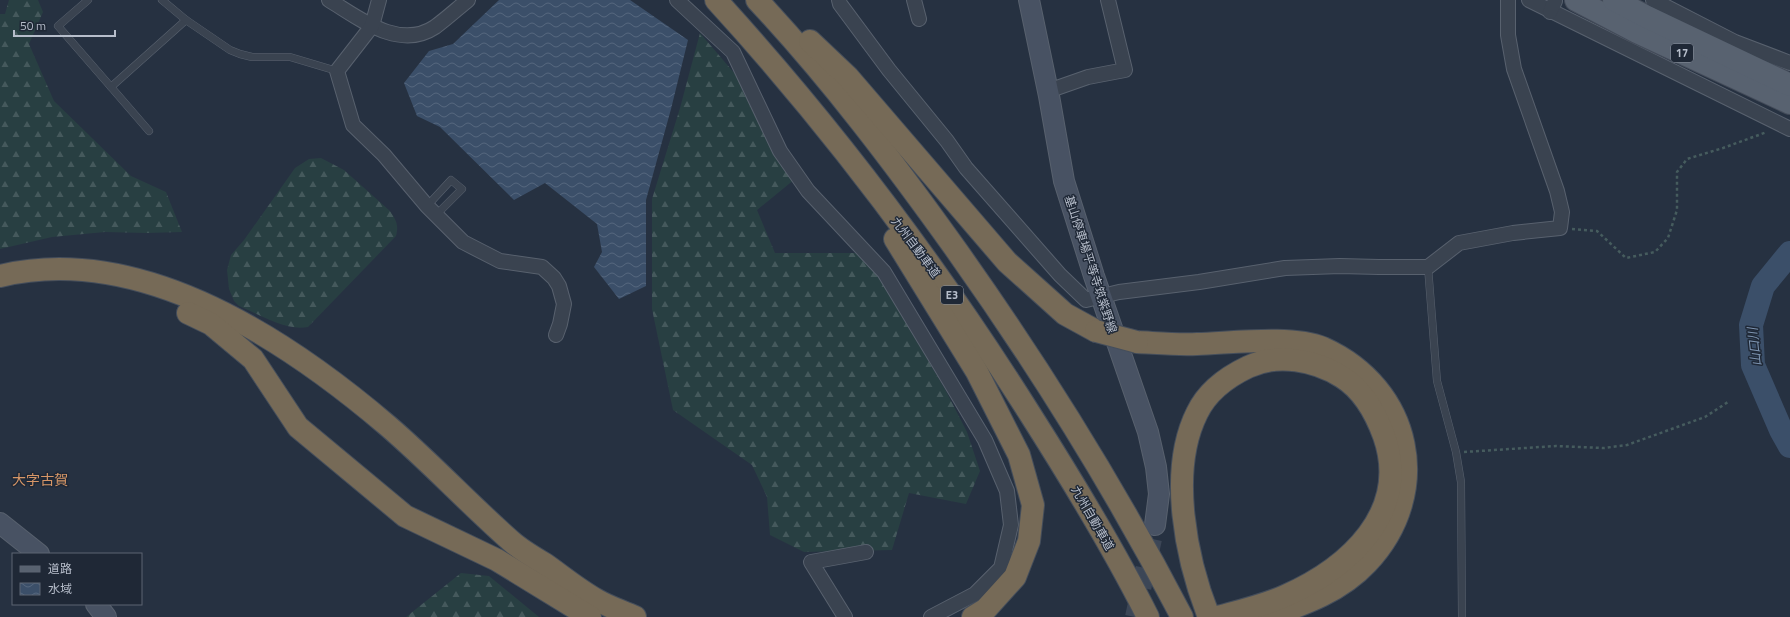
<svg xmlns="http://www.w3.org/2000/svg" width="1790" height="617" viewBox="0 0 1790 617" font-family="'Titillium Web','Noto Sans JP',sans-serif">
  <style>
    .forest { fill: url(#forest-firs) }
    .water { fill: url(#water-waves) }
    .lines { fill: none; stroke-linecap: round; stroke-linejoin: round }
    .river { stroke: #3b4f69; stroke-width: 24 }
    .secondary-tunnel { stroke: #3c4656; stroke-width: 20; stroke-dasharray: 20 10; stroke-linecap: butt }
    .lane-casing { stroke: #58616e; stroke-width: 8 }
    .street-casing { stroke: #58616e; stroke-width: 16 }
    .secondary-casing { stroke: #58616e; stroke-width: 22 }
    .primary-casing { stroke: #444c5a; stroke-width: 24 }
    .highway-casing { stroke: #454e5b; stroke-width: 24 }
    .path { stroke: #465c5e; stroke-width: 2.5; stroke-dasharray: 3 3; stroke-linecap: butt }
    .lane { stroke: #3a4350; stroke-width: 7 }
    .street { stroke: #3a4350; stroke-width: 14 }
    .secondary { stroke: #485263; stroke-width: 20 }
    .primary { stroke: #586270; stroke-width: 22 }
    .highway { stroke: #766a57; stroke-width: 22 }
    .highway-bridge-casing { stroke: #454e5b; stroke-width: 24; stroke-linecap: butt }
    .highway-bridge { stroke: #766a57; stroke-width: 22 }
    .labels { text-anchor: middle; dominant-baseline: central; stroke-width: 3; stroke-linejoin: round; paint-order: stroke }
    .shield { fill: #1f2836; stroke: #89919e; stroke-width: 1 }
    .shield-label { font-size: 11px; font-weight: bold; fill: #b7becb }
    .street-label { font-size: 12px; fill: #b7becb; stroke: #1f2836 }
    .water-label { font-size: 13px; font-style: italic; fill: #7e95b2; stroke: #1f2836 }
    .quarter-label { font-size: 14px; fill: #d69667; stroke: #1f2836 }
  </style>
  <defs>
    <pattern id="forest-firs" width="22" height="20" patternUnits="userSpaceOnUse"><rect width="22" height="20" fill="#283f42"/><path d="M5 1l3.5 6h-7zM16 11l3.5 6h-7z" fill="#45595c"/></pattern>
    <pattern id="water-waves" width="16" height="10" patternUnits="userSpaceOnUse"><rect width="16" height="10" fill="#3b4f69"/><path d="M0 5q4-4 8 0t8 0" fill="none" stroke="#55677d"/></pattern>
  </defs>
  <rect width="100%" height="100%" fill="#263141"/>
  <g class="forest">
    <polygon points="9,0 38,0 43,12 29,44 54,101 131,176 166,192 182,232 146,233 105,232 52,237 0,249 0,14 5,14"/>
    <polygon points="700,33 747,88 795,179 757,210 775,253 865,253 946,391 967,432 980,471 966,504 909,493 892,550 804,552 770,535 767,497 752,465 673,410 652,309 652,199 680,108"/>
    <path d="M321 158 344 170 390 211C396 220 399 225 396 236L308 327C284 331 261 315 239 306L234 301 229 289 227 270 231 255 244 240 295 168 309 159Z"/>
    <polygon points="461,573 489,576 539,617 406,617"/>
  </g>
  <polygon class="water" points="499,0 630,0 688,40 671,109 646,200 646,286 619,299 594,267 602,252 597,224 545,183 514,200 440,127 417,116 404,83 429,51 453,44"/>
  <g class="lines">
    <polyline class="river" points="1790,253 1763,286 1751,325 1753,365 1781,430 1790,446"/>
    <polyline class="secondary-tunnel" points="1135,617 1155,525"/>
    <g class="lane-casing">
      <g id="lane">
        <polyline points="88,0 58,26 111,87 186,20"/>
        <polyline points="162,0 186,20 230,50 240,54 252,57 290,57 337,71"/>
        <polyline points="111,87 149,131"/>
        <polyline points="427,206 451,180 462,189 436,215"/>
        <polyline points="1428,267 1437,381 1456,452 1461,482 1462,617"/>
      </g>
    </g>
    <g class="street-casing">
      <g id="street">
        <path d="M329 0C359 18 399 51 435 27 446 19 457 9 468 0"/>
        <polyline points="379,0 372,26 337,71 353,125 384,155 427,206 463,242 500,261 542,267 554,278 559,286 564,304 560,324 556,335"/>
        <polyline points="677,0 733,52 780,151 808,191 884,272 985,440 1007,491 1011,525 1001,568 975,594 931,617"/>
        <polyline points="839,0 840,4 889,70 947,141 966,168 1060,275 1086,300 1119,292 1199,282 1285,268 1340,266 1379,267 1428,267 1459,243 1513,233 1560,228 1562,212 1557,191 1514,69 1508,35 1508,0"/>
        <polyline points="914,0 919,19"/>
        <polyline points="1529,0 1790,129"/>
        <polyline points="1653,0 1735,42 1790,63"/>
        <polyline points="1550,12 1555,1"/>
        <polyline points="1048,91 1088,77 1125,70 1108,0"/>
        <polyline points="845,617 811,562 866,552"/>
      </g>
    </g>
    <g class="secondary-casing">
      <g id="secondary">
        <polyline points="1029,0 1049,96 1064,181 1094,276 1148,432 1156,467 1159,494 1155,525"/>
        <polyline points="0,523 39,554"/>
        <polyline points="96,604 106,617"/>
      </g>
    </g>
    <g class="primary-casing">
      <g id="primary">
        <polyline points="1576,0 1637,32 1790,103"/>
        <polyline points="1614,0 1647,17 1790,85"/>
      </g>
    </g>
    <g class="highway-casing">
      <g id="highway">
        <path d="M716 0C833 128 938 268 1030 414 1072 480 1113 547 1148 617"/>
        <path d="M757 0C830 78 895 164 957 251 1040 368 1116 490 1182 617"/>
        <polyline points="810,41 848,77 1007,262 1065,314 1096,331"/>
        <polyline points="895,239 977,372 1019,455 1033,505 1029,541 1015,577 986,609 973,617"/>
        <path d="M0 276C140 242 286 339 388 426 430 462 469 504 511 541 521 550 533 557 545 564 562 576 579 590 597 600 609 607 622 611 635 617"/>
        <polyline points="188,313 211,324 253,359 298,427 405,516 497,560 590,617"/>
        <path d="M1137 342C1157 343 1177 345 1197 344 1232 343 1292 335 1323 348 1412 388 1434 492 1367 563 1341 591 1305 604 1270 616"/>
        <path d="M1209 617C1186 559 1168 471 1197 413 1207 392 1227 377 1248 367 1278 353 1315 360 1342 377 1363 390 1376 414 1384 436 1411 513 1348 568 1285 596 1265 605 1240 611 1218 617"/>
      </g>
    </g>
    <g class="path">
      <polyline points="1572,229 1597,231 1626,258 1655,252 1668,238 1677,210 1677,172 1687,159 1723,148 1767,132"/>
      <polyline points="1464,452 1556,446 1604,448 1627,445 1705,417 1728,402"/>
    </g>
    <use href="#lane" class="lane"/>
    <use href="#street" class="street"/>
    <use href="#secondary" class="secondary"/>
    <use href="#primary" class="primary"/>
    <use href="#highway" class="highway"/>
    <g class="highway-bridge-casing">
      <polyline id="highway-bridge" points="1096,331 1137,342"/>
    </g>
    <use href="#highway-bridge" class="highway-bridge"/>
  </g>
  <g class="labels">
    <g class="shield">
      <rect x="1671" y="44" width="22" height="18" rx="3"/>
      <rect x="941" y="286" width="22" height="18" rx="3"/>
    </g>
    <g class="shield-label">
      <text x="1682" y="53">17</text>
      <text x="952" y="295">E3</text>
    </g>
    <g class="street-label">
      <text transform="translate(916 247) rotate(53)">九州自動車道</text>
      <text transform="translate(1091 264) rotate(72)">基山停車場平等寺筑紫野線</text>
      <text transform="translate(1093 518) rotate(60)">九州自動車道</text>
    </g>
    <g class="water-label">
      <text transform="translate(1754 347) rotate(-96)">山口川</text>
    </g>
    <g class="quarter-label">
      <text x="40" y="479">大字古賀</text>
    </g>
  </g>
  <rect x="12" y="553" width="130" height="52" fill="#1f2836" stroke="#5c6472"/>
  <rect x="20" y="566" width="20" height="6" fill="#586270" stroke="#5c6472"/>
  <text x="48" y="573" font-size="12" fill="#b7becb">道路</text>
  <rect x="20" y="583" width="20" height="12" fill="url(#water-waves)" stroke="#5c6472"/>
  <text x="48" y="593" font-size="12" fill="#b7becb">水域</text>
  <path d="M14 30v6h101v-6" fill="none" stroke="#b7becb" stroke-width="2"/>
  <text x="20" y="30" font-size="12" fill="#b7becb" stroke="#1f2836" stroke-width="3" paint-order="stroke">50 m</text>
</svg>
